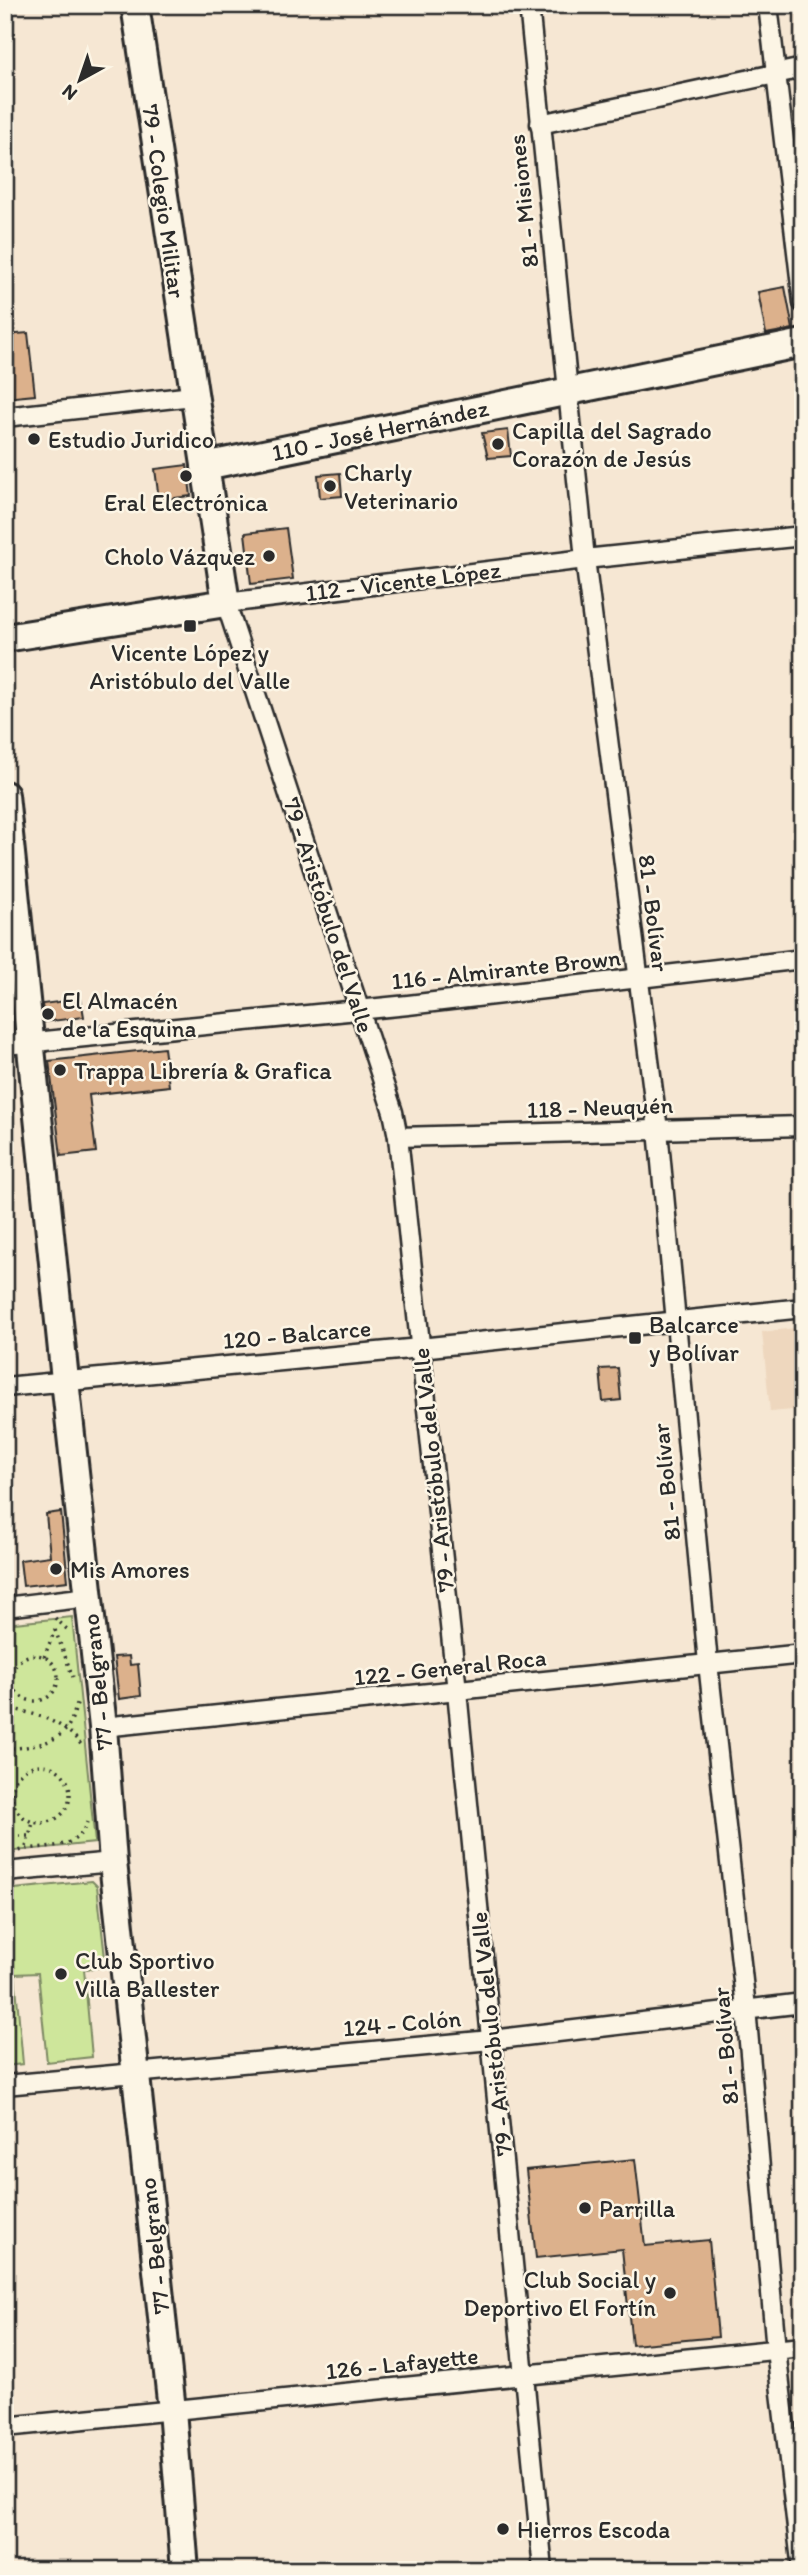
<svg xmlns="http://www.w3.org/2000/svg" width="808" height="2575" viewBox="0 0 808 2575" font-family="Itim,sans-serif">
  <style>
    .built { fill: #eed7be }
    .green { fill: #cee69b; stroke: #7c8863; stroke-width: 2 }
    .building { fill: #dcb18c; stroke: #2b2b2b; stroke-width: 2 }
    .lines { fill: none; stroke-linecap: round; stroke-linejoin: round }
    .street-casing { stroke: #2b2b2b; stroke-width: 23 }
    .secondary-casing { stroke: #2b2b2b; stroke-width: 32 }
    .path { stroke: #2b2b2b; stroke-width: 3.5; stroke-dasharray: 2 5; stroke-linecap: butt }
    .street { stroke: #fcf5e5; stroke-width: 18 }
    .secondary { stroke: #fcf5e5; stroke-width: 26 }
    .poi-dot { fill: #2b2b2b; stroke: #fcf5e5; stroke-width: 2.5 }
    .labels { text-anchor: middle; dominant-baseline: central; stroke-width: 5; stroke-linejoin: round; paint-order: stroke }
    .street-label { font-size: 24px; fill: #2b2b2b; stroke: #fcf5e5 }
    .poi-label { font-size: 24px; fill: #2b2b2b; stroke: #fcf5e5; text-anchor: start }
  </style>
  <rect width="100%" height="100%" fill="#f6e7d3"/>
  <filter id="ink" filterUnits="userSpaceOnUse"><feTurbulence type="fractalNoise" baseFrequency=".0143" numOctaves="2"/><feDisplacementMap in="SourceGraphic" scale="14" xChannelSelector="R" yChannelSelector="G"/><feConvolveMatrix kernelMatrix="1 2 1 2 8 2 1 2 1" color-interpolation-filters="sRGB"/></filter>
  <g filter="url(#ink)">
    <polygon class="built" points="803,1327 803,1432 795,1433 793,1410 770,1412 762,1332"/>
    <g class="green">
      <polygon points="72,1617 95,1843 5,1852 5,1624"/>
      <polygon points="92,1881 97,1886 106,1967 84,1969 92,2057 47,2062 38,1973 15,1974 23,2064 5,2066 5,1890"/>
    </g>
    <g class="building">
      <polygon points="785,287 793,329 766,334 758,292"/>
      <polygon points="28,333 35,395 5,398 5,335"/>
      <polygon points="508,430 511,456 488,458 482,433"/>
      <polygon points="187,465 191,496 159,500 155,469"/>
      <polygon points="340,473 342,496 320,498 318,475"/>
      <polygon points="286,528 293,579 251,584 245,533"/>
      <polygon points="81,999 84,1017 44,1022 42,1004"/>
      <polygon points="164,1048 169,1086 89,1095 96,1152 61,1156 49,1061"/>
      <polygon points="618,1368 621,1400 603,1402 600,1369"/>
      <polygon points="61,1512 68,1581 23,1586 20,1560 50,1556 46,1514"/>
      <polygon points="129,1656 130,1665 138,1664 141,1696 119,1699 114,1657"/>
      <polygon points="635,2159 645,2246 709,2240 718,2337 632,2345 622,2249 536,2258 526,2170"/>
    </g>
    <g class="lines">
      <g class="street-casing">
        <g id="street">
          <polyline points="529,5 585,559 658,1130 708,1663 746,2008 776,2350 802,2570"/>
          <polyline points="768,5 803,303"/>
          <polyline points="540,124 803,68"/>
          <polyline points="5,417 193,396"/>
          <polyline points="5,1045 408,1005 803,959"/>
          <polyline points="398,1137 803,1126"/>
          <polyline points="5,1387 420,1348 803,1308"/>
          <polyline points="5,1607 89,1597"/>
          <polyline points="103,1727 803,1654"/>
          <polyline points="5,1872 113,1862"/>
          <polyline points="5,2085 491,2040 803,2003"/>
          <polyline points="5,2427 803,2347"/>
          <polyline points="543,2570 457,1691 398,1137 393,1112 226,603 585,559 803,536"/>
        </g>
      </g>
      <g class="secondary-casing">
        <g id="secondary">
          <polyline points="205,466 803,343"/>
          <polyline points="5,638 226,603 135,5"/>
          <polyline points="5,795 65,1380 103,1727 113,1862 172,2410 185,2570"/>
        </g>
      </g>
      <g class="path">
        <polyline points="55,1618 70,1632"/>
        <polyline points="55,1630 73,1677"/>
        <circle cx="35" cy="1678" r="23"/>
        <polyline points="44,1657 55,1630"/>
        <path d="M5 1708C33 1712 66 1722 82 1746"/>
        <path d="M5 1748C23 1749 56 1744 67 1728 72 1721 75 1709 78 1702"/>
        <circle cx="41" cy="1794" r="29"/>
        <polyline points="5,1836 29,1836"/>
        <polyline points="26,1847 33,1823"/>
        <path d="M13 1853C39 1842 76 1855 87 1822"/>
      </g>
      <use href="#street" class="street"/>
      <use href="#secondary" class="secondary"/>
    </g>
  </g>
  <g class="poi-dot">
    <circle cx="34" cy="439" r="7"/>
    <circle cx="498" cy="444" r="7"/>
    <circle cx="186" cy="476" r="7"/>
    <circle cx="330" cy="486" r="7"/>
    <circle cx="269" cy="556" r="7"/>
    <rect x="183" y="619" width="14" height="14" rx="3.5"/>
    <circle cx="48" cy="1014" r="7"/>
    <circle cx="60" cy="1070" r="7"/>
    <rect x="628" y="1331" width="14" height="14" rx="3.5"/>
    <circle cx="56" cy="1569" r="7"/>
    <circle cx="61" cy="1974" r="7"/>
    <circle cx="585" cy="2208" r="7"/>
    <circle cx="670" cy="2293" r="7"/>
    <circle cx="503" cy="2529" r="7"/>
  </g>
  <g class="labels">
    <g class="street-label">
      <text transform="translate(164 201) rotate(82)">79 - Colegio Militar</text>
      <text transform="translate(523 201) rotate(-96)">81 - Misiones</text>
      <text transform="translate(380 430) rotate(-12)">110 - José Hernández</text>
      <text transform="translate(403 581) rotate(-7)">112 - Vicente López</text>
      <text transform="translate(654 913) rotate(83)">81 - Bolívar</text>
      <text transform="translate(329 915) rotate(72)">79 - Aristóbulo del Valle</text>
      <text transform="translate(506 969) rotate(-6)">116 - Almirante Brown</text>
      <text transform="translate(600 1107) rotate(-2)">118 - Neuquén</text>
      <text transform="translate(297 1334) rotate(-5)">120 - Balcarce</text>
      <text transform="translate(433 1470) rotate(-96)">79 - Aristóbulo del Valle</text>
      <text transform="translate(666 1482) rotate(-96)">81 - Bolívar</text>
      <text transform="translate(450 1667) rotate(-6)">122 - General Roca</text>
      <text transform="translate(97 1682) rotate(-96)">77 - Belgrano</text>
      <text transform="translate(402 2023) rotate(-5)">124 - Colón</text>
      <text transform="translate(491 2034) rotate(-96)">79 - Aristóbulo del Valle</text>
      <text transform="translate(725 2046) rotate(-95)">81 - Bolívar</text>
      <text transform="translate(154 2246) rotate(-96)">77 - Belgrano</text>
      <text transform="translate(402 2363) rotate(-6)">126 - Lafayette</text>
    </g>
    <g class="poi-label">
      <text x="512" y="430">Capilla del Sagrado<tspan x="512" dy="28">Corazón de Jesús</tspan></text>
      <text x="48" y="439">Estudio Juridico</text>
      <text x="344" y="472">Charly<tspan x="344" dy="28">Veterinario</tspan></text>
      <text x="186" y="502" text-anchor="middle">Eral Electrónica</text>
      <text x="255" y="556" text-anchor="end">Cholo Vázquez</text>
      <text x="190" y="652" text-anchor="middle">Vicente López y<tspan x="190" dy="28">Aristóbulo del Valle</tspan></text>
      <text x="62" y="1000">El Almacén<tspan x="62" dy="28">de la Esquina</tspan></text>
      <text x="74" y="1070">Trappa Librería &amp; Grafica</text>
      <text x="649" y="1324">Balcarce<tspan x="649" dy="28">y Bolívar</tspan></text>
      <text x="70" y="1569">Mis Amores</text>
      <text x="75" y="1960">Club Sportivo<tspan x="75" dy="28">Villa Ballester</tspan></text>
      <text x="599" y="2208">Parrilla</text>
      <text x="656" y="2279" text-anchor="end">Club Social y<tspan x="656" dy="28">Deportivo El Fortín</tspan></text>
      <text x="517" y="2529">Hierros Escoda</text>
    </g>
  </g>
  <rect width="808" height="2575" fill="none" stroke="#fcf5e5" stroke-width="28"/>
  <rect x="14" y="14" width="780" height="2547" fill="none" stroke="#2b2b2b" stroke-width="2.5" filter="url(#ink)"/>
  <g transform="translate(80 80) rotate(220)" stroke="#fcf5e5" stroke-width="5" paint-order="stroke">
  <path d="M0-5L12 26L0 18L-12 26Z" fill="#2b2b2b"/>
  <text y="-10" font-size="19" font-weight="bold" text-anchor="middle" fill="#2b2b2b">N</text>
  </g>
</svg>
